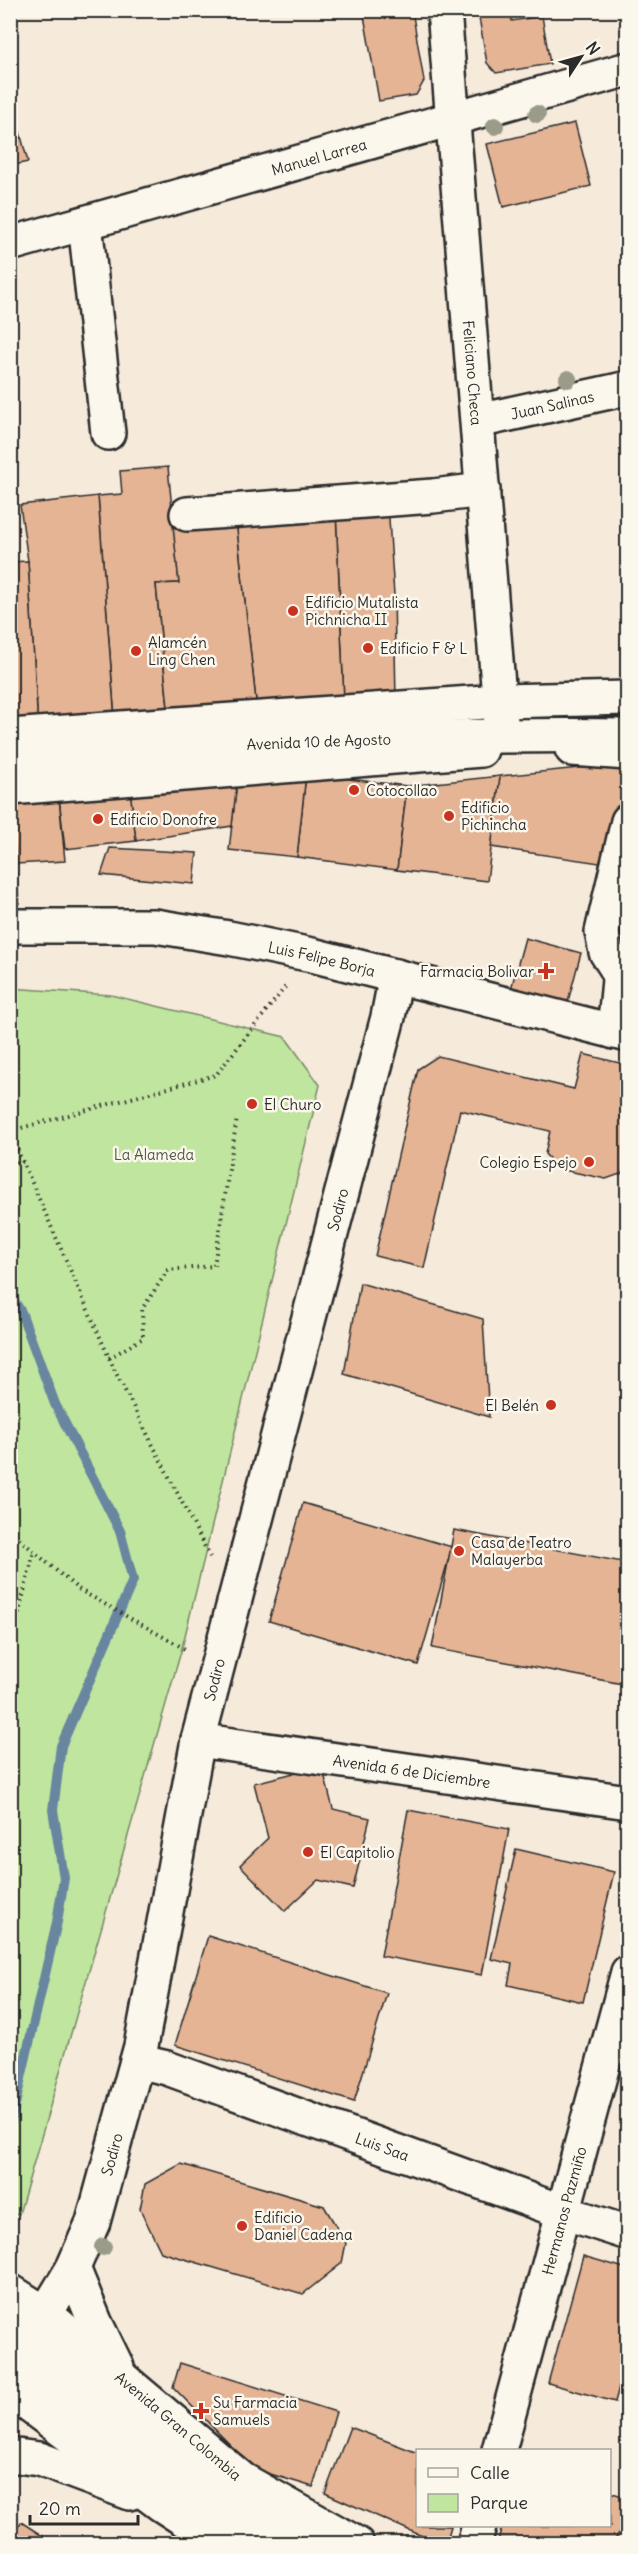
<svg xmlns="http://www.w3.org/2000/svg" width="638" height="2554" viewBox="0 0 638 2554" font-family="Delius,sans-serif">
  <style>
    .green { fill: #c0e59f; stroke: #768865; stroke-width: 1.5 }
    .water { fill: #90c3ec; stroke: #68869f; stroke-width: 1.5 }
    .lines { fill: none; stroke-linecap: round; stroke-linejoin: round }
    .stream { stroke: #68869f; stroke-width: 10 }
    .building { fill: #e4b495; stroke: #2b2b2b; stroke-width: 1.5 }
    .minor-casing { stroke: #2b2b2b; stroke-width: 38 }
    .major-casing { stroke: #2b2b2b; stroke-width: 38 }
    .path { stroke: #2b2b2b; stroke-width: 4; stroke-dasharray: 1.5 4.5; stroke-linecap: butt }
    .minor { stroke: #fbf7ec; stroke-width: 33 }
    .major { stroke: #fbf7ec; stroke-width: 33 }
    .tree { fill: #9b9b8a }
    .poi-dot { fill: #c8321e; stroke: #fbf7ec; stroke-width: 2 }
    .labels { text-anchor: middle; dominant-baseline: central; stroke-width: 5; stroke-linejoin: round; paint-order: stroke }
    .street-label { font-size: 15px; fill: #2b2b2b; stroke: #fbf7ec }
    .poi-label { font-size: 15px; fill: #2b2b2b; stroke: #fbf7ec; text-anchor: start }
    .park-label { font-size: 15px; fill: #505a48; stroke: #fbf7ec }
  </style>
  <rect width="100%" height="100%" fill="#f6eadb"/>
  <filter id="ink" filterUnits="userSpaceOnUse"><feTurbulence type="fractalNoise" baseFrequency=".0167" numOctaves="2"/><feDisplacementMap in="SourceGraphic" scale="12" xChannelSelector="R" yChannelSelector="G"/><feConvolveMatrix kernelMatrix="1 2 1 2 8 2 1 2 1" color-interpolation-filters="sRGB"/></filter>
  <g filter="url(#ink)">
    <polygon class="green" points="10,988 111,995 285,1037 320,1085 182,1648 19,2214 11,2215"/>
    <polygon class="water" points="627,853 627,935 612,932"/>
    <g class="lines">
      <polyline class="stream" points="10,1294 21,1312 55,1404 120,1531 133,1580 61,1746 53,1810 64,1878 57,1922 10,2126"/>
    </g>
    <g class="building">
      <polygon points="363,10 412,10 424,81 416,95 379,101"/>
      <polygon points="510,10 512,21 542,16 550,64 496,73 487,63 478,12"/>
      <polygon points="10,96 28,162 10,166"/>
      <polygon points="575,123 591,186 503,207 487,144"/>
      <polygon points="168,467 179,583 156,584 169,718 115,721 98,496 122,494 120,471"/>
      <polygon points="98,496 115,721 38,728 28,561 20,505"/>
      <polygon points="388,504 394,595 396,701 344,702 336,512"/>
      <polygon points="336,512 344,702 257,710 236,521"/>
      <polygon points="236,521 257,710 169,718 156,584 179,583 173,526"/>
      <polygon points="28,561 38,728 10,728 10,562"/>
      <polygon points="628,763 613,865 491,847 500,776"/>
      <polygon points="306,774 407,786 397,870 297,857"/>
      <polygon points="306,774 297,857 229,850 237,781"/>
      <polygon points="500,776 487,881 397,870 407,786"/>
      <polygon points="237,781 232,826 136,841 130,790"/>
      <polygon points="130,790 136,841 65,849 59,798"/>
      <polygon points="59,798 65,861 16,864 11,802"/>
      <polygon points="10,802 11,802 19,903 10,902"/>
      <polygon points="110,848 197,853 194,884 101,875"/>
      <polygon points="525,938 581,953 567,1005 511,989"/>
      <polygon points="583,1054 628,1065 628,1155 623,1173 606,1179 559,1169 545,1154 550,1131 460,1110 424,1268 375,1256 418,1069 438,1056 574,1089"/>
      <polygon points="360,1283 483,1319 489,1417 344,1374"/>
      <polygon points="303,1503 452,1547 418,1665 269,1621"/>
      <polygon points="454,1530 628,1563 628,1685 432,1648"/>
      <polygon points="322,1766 333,1809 370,1818 353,1888 318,1880 285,1911 240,1865 268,1838 254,1783"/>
      <polygon points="408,1810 509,1829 482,1975 381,1956"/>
      <polygon points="516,1849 614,1872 583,2002 508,1985 512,1964 491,1959"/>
      <polygon points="208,1936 387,1993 354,2102 175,2045"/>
      <polygon points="181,2164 324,2206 346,2243 342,2263 303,2294 161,2252 140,2209 145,2184"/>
      <polygon points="583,2256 628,2269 628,2353 615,2402 548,2383"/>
      <polygon points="180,2363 336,2412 313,2487 254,2469 173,2387"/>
      <polygon points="350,2427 418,2453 418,2526 451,2526 446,2544 440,2544 325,2493"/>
      <polygon points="610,2492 628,2498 628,2517 613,2544 497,2544 502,2526 610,2526"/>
      <polygon points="628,2517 628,2544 613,2544"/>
      <polygon points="21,2522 55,2544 10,2544 10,2539"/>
    </g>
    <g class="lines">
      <g class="minor-casing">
        <g id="minor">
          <path id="s1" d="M444 10 502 735"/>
          <polyline points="85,223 108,433"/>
          <path id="s2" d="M10 244 628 69"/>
          <path id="s3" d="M478 421 628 388"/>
          <polyline points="187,514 433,496 483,490"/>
          <polyline points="10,736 499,701 628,698"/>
          <polyline points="572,749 628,753"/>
          <polyline points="10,788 481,750"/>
          <polyline points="614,1032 619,980 617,969 606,952 602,932 628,821"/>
          <path id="s4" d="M198 1740 628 1802"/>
          <path id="s5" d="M137 2061 167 2068 563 2212 628 2233"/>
          <polyline points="10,2324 233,2499 309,2544"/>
          <polyline points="10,2360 221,2519 263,2544"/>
          <path id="s6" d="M10 2372 73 2268 93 2222 141 2046 198 1740 388 1017 396 976"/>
          <path id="s7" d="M499 2450 628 1972"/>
          <polyline points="474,2544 479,2526"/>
        </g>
      </g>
      <g class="major-casing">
        <g id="major">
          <path id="s8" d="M10 755C216 746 422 733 628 736"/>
          <path id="s9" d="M10 926H155L229 938 312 955 628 1035"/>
          <polyline points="73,2268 95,2322 117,2367"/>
          <path id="s10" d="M10 2291 46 2314 243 2480 357 2544"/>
          <polyline points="10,2391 162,2505 222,2544"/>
          <polyline points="10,2455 39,2459 130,2493"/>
        </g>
      </g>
      <g class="path">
        <polyline points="10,1131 216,1075 286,986"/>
        <polyline points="10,1133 114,1369 210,1557"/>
        <polyline points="10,1163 23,1162"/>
        <polyline points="109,1358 143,1338 142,1309 168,1270 214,1266 237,1118"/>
        <polyline points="10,1531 78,1589 185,1649"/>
        <polyline points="10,1649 34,1551"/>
      </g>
      <use href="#minor" class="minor"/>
      <use href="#major" class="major"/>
    </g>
    <g class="tree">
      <circle cx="537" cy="114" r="9"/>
      <circle cx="495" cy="126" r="9"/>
      <circle cx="568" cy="379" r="9"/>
      <circle cx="103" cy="2247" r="9"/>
    </g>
  </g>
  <g class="poi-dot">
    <circle cx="293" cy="611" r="6"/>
    <circle cx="368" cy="648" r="6"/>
    <circle cx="136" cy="651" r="6"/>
    <circle cx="354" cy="790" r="6"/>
    <circle cx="449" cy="816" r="6"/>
    <circle cx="98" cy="819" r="6"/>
    <path d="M543 962h6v6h6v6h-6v6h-6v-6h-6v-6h6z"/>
    <circle cx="252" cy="1104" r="6"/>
    <circle cx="589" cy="1162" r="6"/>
    <circle cx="551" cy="1405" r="6"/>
    <circle cx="459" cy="1551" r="6"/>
    <circle cx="308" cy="1852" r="6"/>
    <circle cx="242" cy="2226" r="6"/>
    <path d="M198 2402h6v6h6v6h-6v6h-6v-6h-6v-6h6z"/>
  </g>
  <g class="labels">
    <g class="street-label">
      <text stroke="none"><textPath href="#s2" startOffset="321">Manuel Larrea</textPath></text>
      <text stroke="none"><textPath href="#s1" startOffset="364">Feliciano Checa</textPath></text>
      <text stroke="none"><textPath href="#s3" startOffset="76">Juan Salinas</textPath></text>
      <text stroke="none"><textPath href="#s8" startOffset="309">Avenida 10 de Agosto</textPath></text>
      <text stroke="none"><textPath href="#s9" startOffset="315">Luis Felipe Borja</textPath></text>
      <text stroke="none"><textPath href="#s6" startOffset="1214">Sodiro</textPath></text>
      <text stroke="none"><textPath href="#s6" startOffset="728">Sodiro</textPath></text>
      <text stroke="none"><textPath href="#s4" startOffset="216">Avenida 6 de Diciembre</textPath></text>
      <text stroke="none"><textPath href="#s5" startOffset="260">Luis Saa</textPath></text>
      <text stroke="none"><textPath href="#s6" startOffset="242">Sodiro</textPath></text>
      <text stroke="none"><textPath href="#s7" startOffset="248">Hermanos Pazmiño</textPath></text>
      <text stroke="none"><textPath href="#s10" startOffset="216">Avenida Gran Colombia</textPath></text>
    </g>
    <g class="poi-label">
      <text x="305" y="602">Edificio Mutalista<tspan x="305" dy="17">Pichnicha II</tspan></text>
      <text x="148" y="642">Alamcén<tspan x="148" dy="17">Ling Chen</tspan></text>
      <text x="380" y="648">Edificio F &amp; L</text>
      <text x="366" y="790">Cotocollao</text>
      <text x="461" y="807">Edificio<tspan x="461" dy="17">Pichincha</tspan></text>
      <text x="110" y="819">Edificio Donofre</text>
      <text x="534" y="971" text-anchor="end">Farmacia Bolivar</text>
      <text x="264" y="1104">El Churo</text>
      <text x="577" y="1162" text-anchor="end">Colegio Espejo</text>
      <text x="539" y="1405" text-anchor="end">El Belén</text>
      <text x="471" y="1542">Casa de Teatro<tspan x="471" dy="17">Malayerba</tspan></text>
      <text x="320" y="1852">El Capitolio</text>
      <text x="254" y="2217">Edificio<tspan x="254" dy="17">Daniel Cadena</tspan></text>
      <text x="213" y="2402">Su Farmacia<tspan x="213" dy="17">Samuels</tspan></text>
    </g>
    <g class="park-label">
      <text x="154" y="1154">La Alameda</text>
    </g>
  </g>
  <rect width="638" height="2554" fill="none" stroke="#fbf7ec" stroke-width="36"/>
  <rect x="18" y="18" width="602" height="2518" fill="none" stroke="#2b2b2b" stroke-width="2" filter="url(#ink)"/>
  <rect x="416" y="2449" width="195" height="78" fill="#fbf7ec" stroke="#a8a59f" stroke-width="1.5"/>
  <rect x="428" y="2468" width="30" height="9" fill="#fbf7ec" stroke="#a8a59f" stroke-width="1.5"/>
  <text x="470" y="2479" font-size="18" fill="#2b2b2b">Calle</text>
  <rect x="428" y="2494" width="30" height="18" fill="#c0e59f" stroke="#a8a59f" stroke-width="1.5"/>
  <text x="470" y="2509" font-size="18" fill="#2b2b2b">Parque</text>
  <g transform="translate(581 57) rotate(54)" stroke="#fbf7ec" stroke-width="4.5" paint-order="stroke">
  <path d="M0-4.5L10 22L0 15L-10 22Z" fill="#2b2b2b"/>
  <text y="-9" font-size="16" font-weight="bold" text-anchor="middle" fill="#2b2b2b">N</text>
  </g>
  <path d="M30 2515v9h108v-9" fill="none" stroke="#2b2b2b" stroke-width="3"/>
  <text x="39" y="2515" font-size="18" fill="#2b2b2b" stroke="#fbf7ec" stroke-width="4.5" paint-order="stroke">20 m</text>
</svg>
